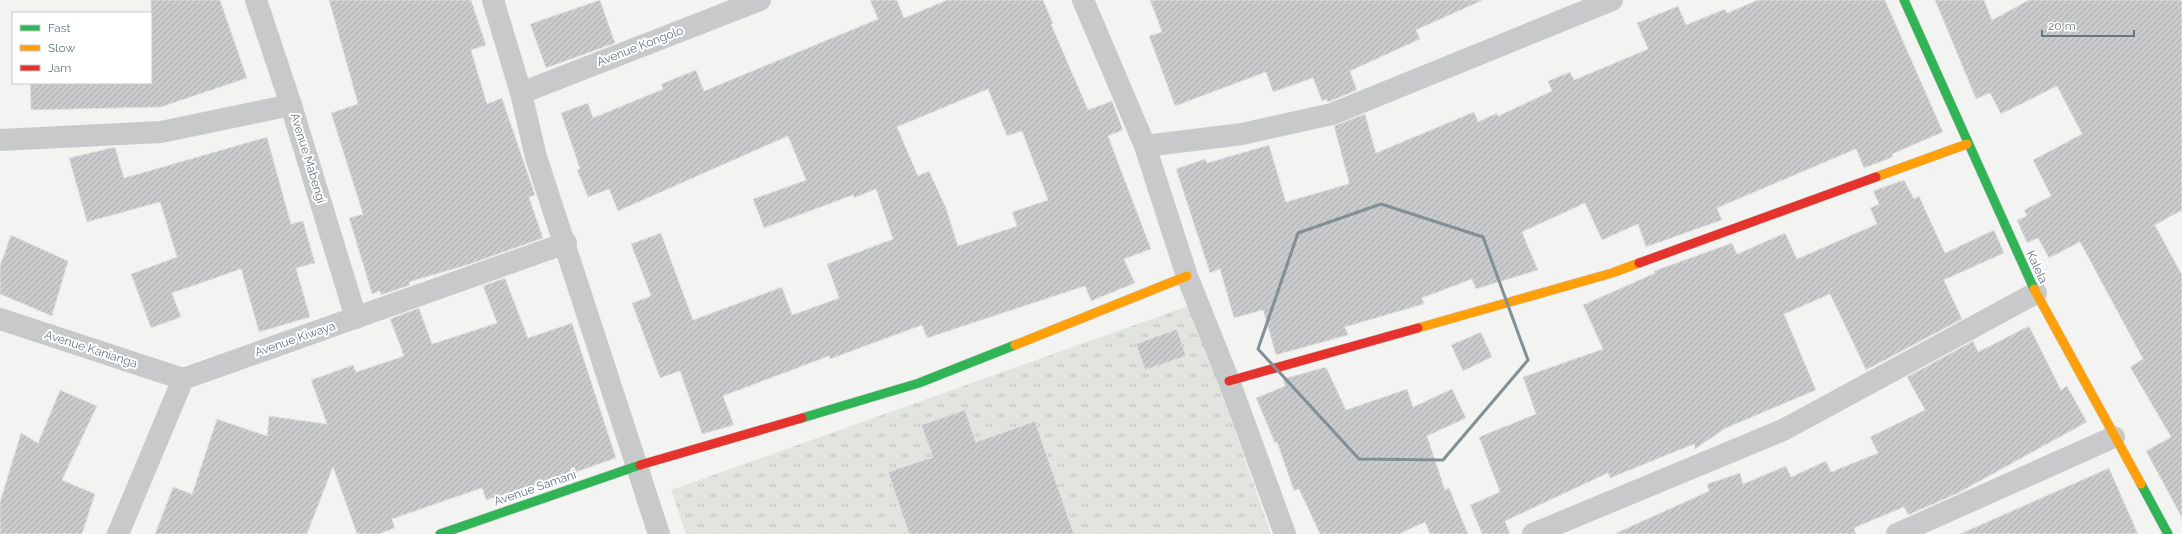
<svg xmlns="http://www.w3.org/2000/svg" width="2182" height="534" viewBox="0 0 2182 534" font-family="Raleway,sans-serif">
  <style>
    .park { fill: url(#park-tufts) }
    .building { fill: url(#building-hatch); stroke: #e2e2e2; fill-rule: evenodd }
    .lines { fill: none; stroke-linecap: round; stroke-linejoin: round }
    .fast-casing { stroke: #cfd0d0; stroke-width: 10 }
    .slow-casing { stroke: #cfd0d0; stroke-width: 10 }
    .jam-casing { stroke: #cfd0d0; stroke-width: 10 }
    .street { stroke: #c8c9ca; stroke-width: 22 }
    .fast { stroke: #30b455; stroke-width: 9 }
    .slow { stroke: #ff9f0a; stroke-width: 9 }
    .jam { stroke: #e5322d; stroke-width: 9 }
    .marked { fill: none; stroke: #818f96; stroke-width: 3; stroke-linejoin: round }
    .labels { text-anchor: middle; dominant-baseline: central; stroke-width: 4; stroke-linejoin: round; paint-order: stroke }
    .street-label { font-size: 12px; fill: #667780; stroke: #fff }
  </style>
  <defs>
    <pattern id="park-tufts" width="24" height="20" patternUnits="userSpaceOnUse"><rect width="24" height="20" fill="#e2e5df"/><path d="M3 7l-1-3M5 7V3M7 7l1-3M15 17l-1-3M17 17v-4M19 17l1-3" fill="none" stroke="#bbbeba"/></pattern>
    <pattern id="building-hatch" width="6" height="6" patternUnits="userSpaceOnUse"><rect width="6" height="6" fill="#cacbcc"/><path d="M-1 1l2-2M0 6l6-6M5 7l2-2" fill="none" stroke="#a8aaab"/></pattern>
  </defs>
  <rect width="100%" height="100%" fill="#f3f3f2"/>
  <polygon class="park" points="1191,305 1271,534 686,534 671,490"/>
  <g class="building">
    <polygon points="151,0 220,0 247,78 161,107 31,110 30,83 151,83"/>
    <polygon points="329,0 471,0 486,45 471,50 487,104 502,98 535,195 529,197 543,238 470,264 409,282 410,285 381,295 380,291 372,294 349,218 363,214 331,113 358,104"/>
    <polygon points="600,0 615,43 546,68 530,24"/>
    <path d="M870 0H897L904 18 947 0H1043L1053 23 1051 24 1088 110 1112 101 1123 130 1108 136 1151 249 1124 259 1135 283 1091 301 1085 286 927 338 922 325 830 359 829 356 723 396 734 425 702 434 680 371 660 378 632 303 651 296 631 244 661 233 693 320 782 287 792 315 839 298 827 264 893 239 876 189 854 198 853 195 764 228 753 199 806 180 788 136 618 211 609 189 588 197 577 170 580 169 561 113 588 103 593 118 663 89 661 84 696 70 704 91 878 19ZM988 89 1007 136 1022 131 1048 200 1012 212 1017 226 958 246 946 208 929 171 918 176 897 127Z"/>
    <polygon points="1150,0 1483,0 1416,30 1420,39 1350,71 1357,90 1328,102 1326,99 1322,101 1313,78 1273,92 1266,72 1175,106 1149,36 1162,32"/>
    <polygon points="1758,0 1885,0 1943,132 1892,154 1893,157 1864,168 1856,149 1717,208 1722,220 1646,247 1638,224 1602,240 1585,203 1522,232 1538,270 1476,289 1472,279 1422,298 1424,304 1345,327 1348,335 1276,355 1263,310 1234,318 1220,269 1210,273 1176,169 1205,159 1207,163 1269,145 1286,202 1348,184 1349,182 1334,126 1365,114 1376,153 1474,112 1478,122 1497,113 1498,116 1552,91 1548,81 1570,72 1574,80 1648,49 1637,23 1678,6 1686,25 1725,9 1727,13"/>
    <polygon points="1935,0 1984,0 1992,20 2029,0 2182,0 2182,210 2155,225 2182,275 2182,518 2146,451 2171,437 2130,367 2143,359 2080,242 2049,258 2038,238 2027,243 2017,220 2027,216 2024,210 2051,196 2033,160 2082,134 2057,86 2001,114 1990,93 1976,99"/>
    <polygon points="267,137 291,224 303,221 315,263 296,268 310,317 259,332 241,269 172,293 181,317 151,328 131,274 177,257 160,202 87,222 69,158 115,147 124,178"/>
    <polygon points="1904,180 1914,199 1919,196 1945,253 1994,230 2004,253 1944,280 1962,319 1866,370 1830,294 1784,314 1816,390 1726,428 1695,449 1694,444 1610,478 1608,473 1505,521 1510,534 1482,534 1470,505 1500,492 1479,437 1536,414 1523,377 1603,349 1583,305 1655,273 1654,271 1732,243 1737,254 1785,233 1797,259 1877,224 1870,208 1879,204 1873,191"/>
    <polygon points="11,235 68,261 52,316 0,294 0,266"/>
    <polygon points="505,278 528,338 572,323 616,458 556,479 486,500 482,488 392,519 395,528 379,534 357,534 333,467 307,534 155,534 173,487 192,494 217,419 267,436 269,416 327,424 311,380 353,365 356,372 404,356 390,319 419,308 432,344 497,323 483,286"/>
    <polygon points="2029,326 2061,390 2067,386 2087,422 1958,493 1908,515 1904,507 1854,528 1856,534 1614,534 1709,491 1707,484 1740,473 1743,484 1786,466 1791,477 1826,461 1831,472 1878,453 1870,437 1925,410 1907,377 1973,341 1978,352"/>
    <polygon points="1177,329 1186,356 1145,370 1136,344"/>
    <polygon points="1481,332 1492,357 1463,371 1451,345"/>
    <polygon points="1326,367 1346,410 1407,389 1413,407 1452,389 1466,418 1427,436 1445,490 1449,488 1468,534 1430,534 1425,522 1399,534 1320,534 1299,489 1294,491 1277,442 1275,443 1256,398 1285,386 1283,379"/>
    <polygon points="60,390 97,406 62,480 95,494 82,534 0,534 0,502 21,433 38,443"/>
    <polygon points="965,410 976,442 1035,421 1074,534 909,534 888,472 933,457 921,425"/>
    <polygon points="2109,468 2138,534 1960,534"/>
  </g>
  <g class="lines">
    <g class="fast-casing">
      <g id="fast">
        <polyline points="1904,0 2034,289"/>
        <polyline points="802,418 919,383 1015,345"/>
        <polyline points="2141,484 2168,534"/>
        <polyline points="440,534 640,465"/>
      </g>
    </g>
    <g class="slow-casing">
      <g id="slow">
        <polyline points="1876,177 1967,144"/>
        <polyline points="2034,289 2141,484"/>
        <polyline points="1418,328 1612,273 1639,263"/>
        <polyline points="1015,345 1187,276"/>
      </g>
    </g>
    <g class="jam-casing">
      <g id="jam">
        <polyline points="1639,263 1876,177"/>
        <polyline points="1229,381 1418,328"/>
        <polyline points="640,465 802,418"/>
      </g>
    </g>
    <g class="street">
      <polyline points="256,0 291,105 356,318"/>
      <polyline points="493,0 521,93 536,157 659,534"/>
      <polyline points="1083,0 1145,146 1187,276 1229,381 1285,534"/>
      <polyline points="521,93 760,0"/>
      <polyline points="0,140 161,132 291,105"/>
      <polyline points="1145,146 1242,134 1332,114 1612,0"/>
      <polyline points="0,319 183,379"/>
      <polyline points="118,534 183,379 566,243"/>
      <polyline points="1533,534 1783,430 2036,293"/>
      <polyline points="1897,534 2114,437"/>
    </g>
    <use href="#fast" class="fast"/>
    <use href="#slow" class="slow"/>
    <use href="#jam" class="jam"/>
  </g>
  <path class="marked" d="M1381 204 1483 237 1528 360 1443 460 1359 459 1258 349 1298 233Z"/>
  <g class="labels">
    <g class="street-label">
      <text transform="translate(640 46) rotate(-21)">Avenue Kongolo</text>
      <text transform="translate(308 158) rotate(73)">Avenue Mabengi</text>
      <text transform="translate(2037 267) rotate(65)">Kalela</text>
      <text transform="translate(295 339) rotate(-19)">Avenue Kiwaya</text>
      <text transform="translate(91 349) rotate(18)">Avenue Kanianga</text>
      <text transform="translate(535 488) rotate(-19)">Avenue Samani</text>
    </g>
  </g>
  <rect x="12" y="12" width="140" height="72" fill="#ffffff" stroke="#c2c9cc"/>
  <rect x="20" y="25" width="20" height="6" fill="#30b455" stroke="#c2c9cc"/>
  <text x="48" y="32" font-size="12" fill="#667780">Fast</text>
  <rect x="20" y="45" width="20" height="6" fill="#ff9f0a" stroke="#c2c9cc"/>
  <text x="48" y="52" font-size="12" fill="#667780">Slow</text>
  <rect x="20" y="65" width="20" height="6" fill="#e5322d" stroke="#c2c9cc"/>
  <text x="48" y="72" font-size="12" fill="#667780">Jam</text>
  <path d="M2042 30v6h92v-6" fill="none" stroke="#667780" stroke-width="2"/>
  <text x="2048" y="30" font-size="12" fill="#667780" stroke="#ffffff" stroke-width="3" paint-order="stroke">20 m</text>
</svg>
